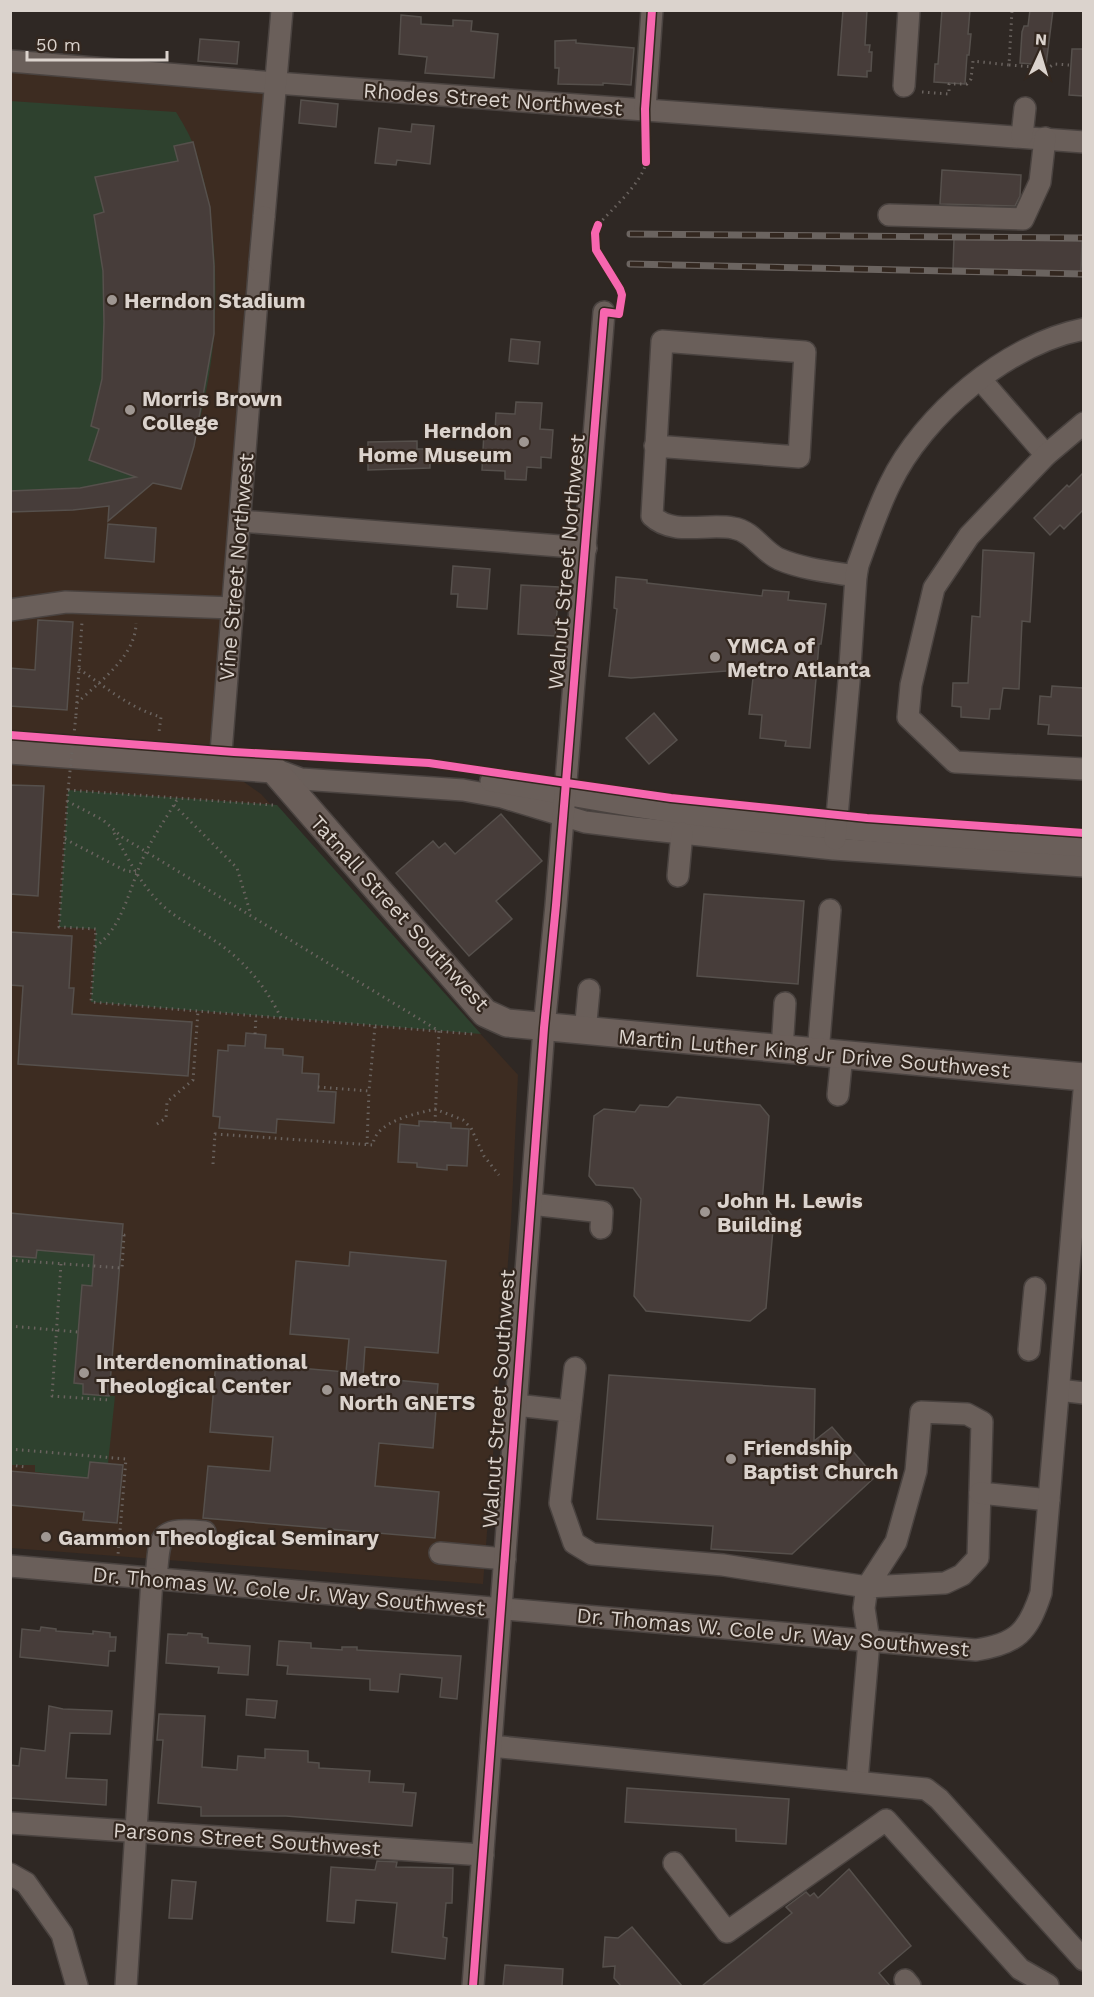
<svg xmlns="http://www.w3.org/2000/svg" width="1094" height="1997" viewBox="0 0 1094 1997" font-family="'Work Sans',sans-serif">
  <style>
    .built { fill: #3d2c21 }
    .green { fill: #2e412e }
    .building { fill: #473d3a; stroke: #56504c; stroke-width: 1.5 }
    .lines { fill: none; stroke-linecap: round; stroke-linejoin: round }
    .minor-casing { stroke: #4a4340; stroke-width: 24 }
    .major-casing { stroke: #4a4340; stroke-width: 30 }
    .path { stroke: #6a635f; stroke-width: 3; stroke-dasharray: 1.5 4.5; stroke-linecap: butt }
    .minor { stroke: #6a5f5a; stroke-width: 21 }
    .major { stroke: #6b5f5a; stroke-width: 27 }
    .rail-casing { stroke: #6b6460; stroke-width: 7 }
    .rail { stroke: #33271f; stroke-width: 4.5; stroke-dasharray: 14; stroke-linecap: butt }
    .minor-bridge-casing { stroke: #4a4340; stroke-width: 24; stroke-linecap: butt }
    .path-bridge { stroke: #6a635f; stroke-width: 3; stroke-dasharray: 1.5 4.5; stroke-linecap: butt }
    .minor-bridge { stroke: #6a5f5a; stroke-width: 21 }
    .cycleway-casing { stroke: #33271f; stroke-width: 11 }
    .cycleway { stroke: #f766af; stroke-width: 8 }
    .poi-dot { fill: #9f9792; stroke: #33271f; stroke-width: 2 }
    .labels { text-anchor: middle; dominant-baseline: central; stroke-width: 4.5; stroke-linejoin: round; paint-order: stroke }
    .street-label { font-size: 21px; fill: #dbd3cd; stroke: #33271f }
    .poi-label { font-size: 21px; font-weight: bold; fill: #dbd3cd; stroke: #33271f; text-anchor: start }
  </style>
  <rect width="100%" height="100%" fill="#2f2824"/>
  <polygon class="built" points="10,61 276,83 220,765 261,794 518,1075 511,1223 483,1584 11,1548"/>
  <g class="green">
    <path d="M10 101 176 112C182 122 189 133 193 144 214 201 218 273 214 333 211 383 195 441 181 489L153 483 128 504 73 510 11 512Z"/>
    <polygon points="68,790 277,805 481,1034 91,1002 96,929 59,927"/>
    <polygon points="37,1250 120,1257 119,1278 93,1276 92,1286 82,1285 74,1383 83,1384 83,1394 115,1396 108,1464 90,1462 88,1478 35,1472 35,1465 11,1465 10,1256 36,1258"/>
  </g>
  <g class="building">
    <polygon points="843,10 867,10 865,45 870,45 869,52 872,52 871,71 867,71 867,77 838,75"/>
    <polygon points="942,10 970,10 968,34 971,34 969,55 967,55 965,84 934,82 935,64 938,64"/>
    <polygon points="1030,10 1053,10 1046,65 1020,63 1022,32 1024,26 1028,26"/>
    <polygon points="401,15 421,17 421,24 453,26 453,20 472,21 471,31 498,34 494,78 425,73 427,57 399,54"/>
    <polygon points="200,39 239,42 237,64 198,61"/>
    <polygon points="576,40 576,43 634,48 631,85 603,83 603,85 558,84 559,68 555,68 555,41"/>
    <polygon points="1072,49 1083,49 1083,96 1069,95"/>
    <polygon points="301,100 338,104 336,127 299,123"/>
    <polygon points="412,124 434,126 430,164 397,160 396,165 375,163 379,128 411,132"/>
    <polygon points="193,142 210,207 214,266 214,334 194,446 181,489 153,483 108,521 109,506 73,510 10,512 10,491 80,488 136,477 89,460 99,429 91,426 102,379 104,323 103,271 94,215 104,212 95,177 178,161 174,146"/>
    <polygon points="942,170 1021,175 1020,196 1015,206 940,204"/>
    <polygon points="954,239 1082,241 1081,273 953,268"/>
    <polygon points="511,339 540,342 538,364 509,361"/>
    <polygon points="516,402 542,403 540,429 553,430 551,458 541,457 541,468 527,467 526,480 505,479 505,471 482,470 484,431 495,432 496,413 515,414"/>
    <polygon points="417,441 417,449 430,449 430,468 368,470 368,442"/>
    <polygon points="1083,473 1083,510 1064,529 1060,525 1050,535 1034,518 1067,485 1069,487"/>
    <polygon points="108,524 156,528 154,562 105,558"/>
    <polygon points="983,550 1034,553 1030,622 1022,621 1019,689 1003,688 1000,709 990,709 989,719 961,717 961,707 952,706 953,683 968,683 972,616 980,617"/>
    <polygon points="453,566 490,569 487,609 457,607 458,594 451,594"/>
    <polygon points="616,577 647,580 647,583 762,596 763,590 789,592 788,600 826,604 823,630 821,644 819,644 810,748 785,746 786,741 760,738 762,715 749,714 754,669 631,678 609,676 617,609 614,608"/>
    <polygon points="521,585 559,587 555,636 518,634"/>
    <polygon points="38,620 73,622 67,710 10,706 10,668 35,670"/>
    <polygon points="1052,686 1083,688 1083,736 1048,734 1049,725 1038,724 1040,696 1051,697"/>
    <polygon points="654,713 677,740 649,764 626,738"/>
    <polygon points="10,785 44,786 38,896 10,894"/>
    <polygon points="501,814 542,861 496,901 512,919 469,956 396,873 433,841 439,848 445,843 455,854"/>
    <polygon points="704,894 804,901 798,984 697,976"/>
    <polygon points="10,932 72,936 69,988 74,988 72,1014 192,1022 188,1076 18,1064 23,986 10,985"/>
    <polygon points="246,1033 266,1035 265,1048 283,1049 283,1055 303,1057 302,1073 319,1074 318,1091 336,1092 334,1123 277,1119 276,1133 219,1128 220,1117 213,1116 218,1050 228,1051 228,1045 245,1046"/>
    <polygon points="677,1097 760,1105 769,1116 762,1203 774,1218 766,1308 750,1321 646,1311 634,1296 641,1199 633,1188 596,1185 589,1176 594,1116 604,1109 635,1112 640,1105 668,1107"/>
    <polygon points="419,1121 451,1123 451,1128 469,1129 467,1166 447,1165 447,1170 417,1167 417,1163 398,1162 400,1124 419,1126"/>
    <polygon points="10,1213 123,1224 109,1396 83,1394 83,1384 74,1383 82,1285 92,1286 94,1255 37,1250 36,1258 10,1256"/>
    <polygon points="350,1252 446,1261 438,1353 365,1347 363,1377 438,1384 433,1448 379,1443 375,1486 439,1492 435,1538 203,1518 208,1466 270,1471 273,1437 210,1432 216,1361 346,1372 349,1339 290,1334 296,1261 349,1266"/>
    <polygon points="609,1375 815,1389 814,1441 832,1427 875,1477 792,1554 711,1549 713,1526 597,1519"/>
    <polygon points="90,1462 123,1465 117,1523 83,1520 84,1512 10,1505 10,1471 88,1478"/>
    <polygon points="41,1627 56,1629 56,1631 93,1634 93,1631 110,1633 110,1637 116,1637 115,1651 109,1651 108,1666 20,1657 22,1629 40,1631"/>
    <polygon points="188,1633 202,1634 202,1637 208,1638 208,1643 250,1646 248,1675 218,1673 219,1667 166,1663 168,1634 187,1635"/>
    <polygon points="279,1641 311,1643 311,1648 342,1650 342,1647 357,1647 357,1650 461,1656 457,1699 440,1697 442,1678 400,1674 398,1692 370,1690 370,1679 287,1674 288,1666 277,1665"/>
    <polygon points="247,1699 277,1701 275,1718 246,1715"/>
    <polygon points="49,1706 63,1709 112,1711 110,1734 70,1733 66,1778 107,1780 106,1805 10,1798 10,1765 19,1766 21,1748 45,1751"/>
    <polygon points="159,1714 205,1716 202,1767 237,1770 238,1756 265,1758 265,1749 308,1751 308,1762 319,1763 319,1768 370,1771 369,1782 404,1784 403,1792 416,1793 412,1826 286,1816 201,1816 201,1807 158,1803 163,1740 157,1740"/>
    <polygon points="627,1788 789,1799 786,1844 736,1841 736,1829 625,1822"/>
    <polygon points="377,1861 397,1862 396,1867 453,1868 452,1903 446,1903 443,1937 447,1938 445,1959 392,1952 397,1903 356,1900 354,1923 327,1921 331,1867 375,1870"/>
    <polygon points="849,1869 911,1946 879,1973 890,1986 702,1986 792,1913 786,1907 806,1892 810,1896 814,1893 818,1898"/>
    <polygon points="172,1880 196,1882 192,1919 169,1918"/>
    <polygon points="632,1927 682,1986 621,1986 614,1978 615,1966 603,1967 605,1937 618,1938"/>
    <polygon points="505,1965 563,1969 562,1986 503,1986"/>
  </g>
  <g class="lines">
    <g class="minor-casing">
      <g id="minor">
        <polyline points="10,61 276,83 1084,142"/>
        <polyline points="904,86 909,10"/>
        <polyline points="645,109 652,10"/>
        <polyline points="1022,136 1025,108"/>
        <polyline points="889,215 1023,219 1040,182 1045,138"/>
        <polyline points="264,217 282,10"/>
        <polyline points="981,380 1046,455"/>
        <polyline points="1084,423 1046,455 969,536 934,588 911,685 908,717 955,762 1084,769"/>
        <path d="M655 446 799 457 805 352 662 341 652 516C673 536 707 523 733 528 753 531 762 551 779 559 802 569 831 572 856 576"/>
        <polyline points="240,521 586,548"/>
        <polyline points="10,610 66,602 233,608"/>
        <polyline points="220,765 260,262"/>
        <polyline points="274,769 301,779 463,790 502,797 585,822 634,828 834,849 1084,866"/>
        <path d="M491 781C553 791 613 804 675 812 810 829 948 836 1084 846"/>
        <path d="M835 839 849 681 856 576 858 565C868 538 877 510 890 484 923 415 1007 344 1084 329"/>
        <polyline points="678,876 682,833"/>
        <polyline points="585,1032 589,990"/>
        <polyline points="782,1050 785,1003"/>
        <polyline points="818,1053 830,910"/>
        <polyline points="838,1095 842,1055"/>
        <polyline points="531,1204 602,1212 601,1228"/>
        <polyline points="1029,1350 1035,1288"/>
        <polyline points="575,1368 560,1503 574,1543 592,1554 723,1565 867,1587 945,1583 962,1575 978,1558 982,1422 967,1414 921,1412 916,1471 896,1542 867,1587 864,1608 869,1641 857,1781"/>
        <polyline points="1059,1390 1084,1393"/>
        <polyline points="516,1405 570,1411"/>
        <polyline points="980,1493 1049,1500"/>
        <polyline points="440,1553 505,1559"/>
        <path d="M10 1566 976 1650C1017 1644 1028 1632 1041 1593L1084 1091"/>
        <path d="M156 1579C160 1536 156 1527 205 1532"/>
        <polyline points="491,1746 926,1789 939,1799 1084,1960"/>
        <polyline points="10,1823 483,1855"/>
        <polyline points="674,1863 727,1932 886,1820 1020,1969 1048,1985"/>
        <polyline points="10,1874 26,1883 62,1934 77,1986"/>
        <polyline points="905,1980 910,1986"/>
        <polyline points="126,1986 152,1579"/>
        <polyline points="473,1986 544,1028 556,905 604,312"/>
      </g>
    </g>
    <g class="major-casing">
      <polyline id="major" points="10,750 273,769 485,1013 507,1023 1084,1077"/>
    </g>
    <g class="path">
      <polyline points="1009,65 1048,68 1054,64 1069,65"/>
      <polyline points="922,92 949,94 949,84 967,84 971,79 973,61 1009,65 1012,10"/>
      <path d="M621 301 622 295 620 289C606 268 590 252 598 225 611 210 643 182 646 162 648 152 646 139 646 129"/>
      <path d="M79 669C104 686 131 709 161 717L159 732"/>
      <path d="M77 703C99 682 136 656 136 623"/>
      <polyline points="76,715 82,622"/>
      <polyline points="67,801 103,820 122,837 439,1031 435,1122"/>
      <polyline points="174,805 237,868 251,915"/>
      <polyline points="273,805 68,790 59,927 96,929 91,1002 473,1034"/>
      <path d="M114 833C127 857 140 883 159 902 175 918 194 927 212 939 242 958 266 986 281 1018"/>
      <polyline points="65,839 126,871 136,872"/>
      <path d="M95 947C124 927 130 884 145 854 154 835 167 817 178 798"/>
      <polyline points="255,1034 256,1016"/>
      <polyline points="318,1087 369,1091 375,1026"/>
      <polyline points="157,1124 166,1118 167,1102 193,1080 198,1011"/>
      <polyline points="367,1144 369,1091"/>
      <path d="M213 1164 215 1134 373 1145C375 1121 416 1114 435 1109L463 1120 471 1128 484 1156 499 1175"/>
      <polyline points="10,1260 122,1268 124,1235 122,1235"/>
      <polyline points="61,1264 52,1396 110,1400"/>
      <polyline points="10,1326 78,1332"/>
      <polyline points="10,1449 126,1459 118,1555 117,1555"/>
      <polyline points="10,1465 25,1467"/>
    </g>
    <use href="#minor" class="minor"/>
    <use href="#major" class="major"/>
    <g class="rail-casing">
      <g id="rail">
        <polyline points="630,234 1082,238"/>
        <polyline points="630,264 1082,274"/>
      </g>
    </g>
    <use href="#rail" class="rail"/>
    <g class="minor-bridge-casing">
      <polyline id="minor-bridge" points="260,262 264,217"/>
    </g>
    <polyline class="path-bridge" points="68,790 76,715"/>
    <use href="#minor-bridge" class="minor-bridge"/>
    <g class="cycleway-casing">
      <g id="cycleway">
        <polyline points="646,162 645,109 652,10"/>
        <polyline points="10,735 234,752 429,763 671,798 867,818 1084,833"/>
        <polyline points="473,1986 544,1028 556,905 604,312 619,314 622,295 620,289 596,250 595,233 598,225"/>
      </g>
    </g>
    <use href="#cycleway" class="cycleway"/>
  </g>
  <g class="poi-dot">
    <circle cx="112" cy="300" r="6"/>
    <circle cx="130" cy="410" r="6"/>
    <circle cx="524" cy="442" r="6"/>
    <circle cx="715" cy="657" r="6"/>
    <circle cx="705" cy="1212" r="6"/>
    <circle cx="84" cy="1373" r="6"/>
    <circle cx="327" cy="1390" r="6"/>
    <circle cx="731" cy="1459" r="6"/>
    <circle cx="46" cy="1537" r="6"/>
  </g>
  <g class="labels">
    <g class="street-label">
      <text transform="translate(493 99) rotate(4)">Rhodes Street Northwest</text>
      <text transform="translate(566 562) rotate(-85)">Walnut Street Northwest</text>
      <text transform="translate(236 567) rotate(-85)">Vine Street Northwest</text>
      <text transform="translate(400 913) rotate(48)">Tatnall Street Southwest</text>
      <text transform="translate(814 1053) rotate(5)">Martin Luther King Jr Drive Southwest</text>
      <text transform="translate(498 1399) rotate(-86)">Walnut Street Southwest</text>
      <text transform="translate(289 1591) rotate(5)">Dr. Thomas W. Cole Jr. Way Southwest</text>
      <text transform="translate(773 1632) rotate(5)">Dr. Thomas W. Cole Jr. Way Southwest</text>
      <text transform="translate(247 1839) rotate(4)">Parsons Street Southwest</text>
    </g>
    <g class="poi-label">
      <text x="124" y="300">Herndon Stadium</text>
      <text x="142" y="398">Morris Brown<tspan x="142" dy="24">College</tspan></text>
      <text x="512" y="430" text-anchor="end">Herndon<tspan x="512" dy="24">Home Museum</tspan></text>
      <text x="727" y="645">YMCA of<tspan x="727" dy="24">Metro Atlanta</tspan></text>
      <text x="717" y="1200">John H. Lewis<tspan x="717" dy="24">Building</tspan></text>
      <text x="96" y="1361">Interdenominational<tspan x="96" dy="24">Theological Center</tspan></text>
      <text x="339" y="1378">Metro<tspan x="339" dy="24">North GNETS</tspan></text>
      <text x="743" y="1447">Friendship<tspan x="743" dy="24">Baptist Church</tspan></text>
      <text x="58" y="1537">Gammon Theological Seminary</text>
    </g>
  </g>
  <rect width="1094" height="1997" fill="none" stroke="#dbd3cd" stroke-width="24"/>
  <g transform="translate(1040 54) rotate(4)" stroke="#33271f" stroke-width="4.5" paint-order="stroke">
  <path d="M0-4.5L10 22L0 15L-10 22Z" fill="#dbd3cd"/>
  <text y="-9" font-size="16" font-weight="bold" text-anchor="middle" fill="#dbd3cd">N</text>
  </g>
  <path d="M27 51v9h140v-9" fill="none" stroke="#dbd3cd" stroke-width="3"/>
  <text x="36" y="51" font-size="18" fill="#dbd3cd" stroke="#33271f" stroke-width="4.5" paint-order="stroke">50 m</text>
</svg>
